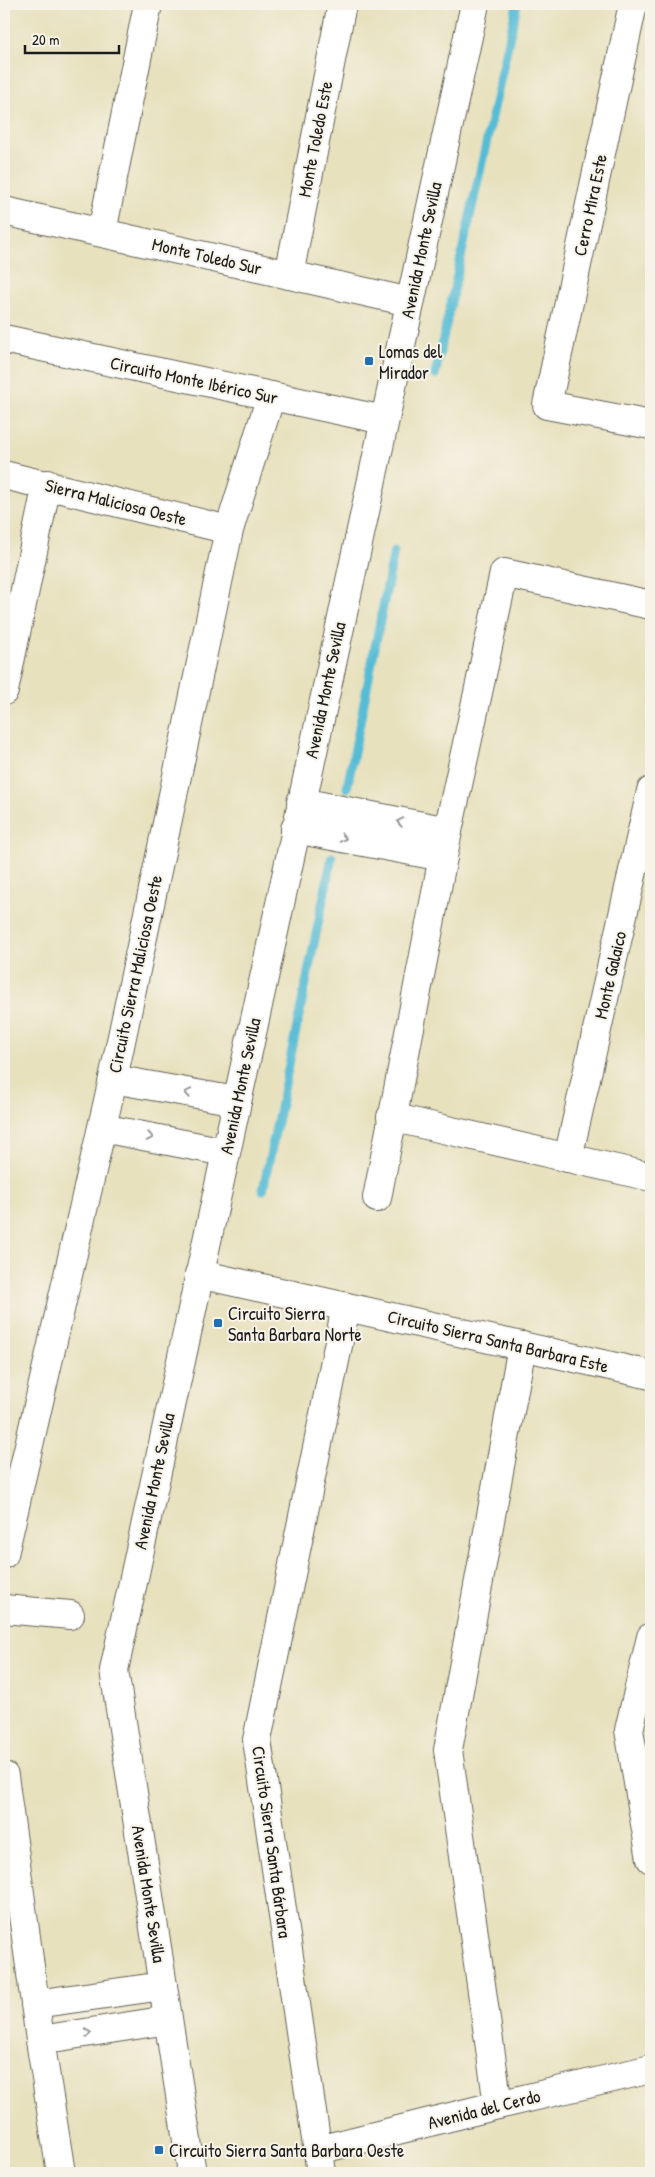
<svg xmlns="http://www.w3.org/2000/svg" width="655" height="2177" viewBox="0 0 655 2177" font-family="'Patrick Hand',sans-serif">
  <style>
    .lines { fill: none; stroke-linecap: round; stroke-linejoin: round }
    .stream { stroke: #57bcd5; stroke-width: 9 }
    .minor-casing { stroke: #636155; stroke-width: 30 }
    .minor { stroke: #fff; stroke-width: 28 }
    .oneway { stroke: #999 }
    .poi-dot { fill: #1f6fb2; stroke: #f7f3e8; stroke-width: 2 }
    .labels { text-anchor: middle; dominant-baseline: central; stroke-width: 4; stroke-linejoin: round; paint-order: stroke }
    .street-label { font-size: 18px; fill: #1c1c1c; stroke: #f7f3e8 }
    .poi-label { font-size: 18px; fill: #1c1c1c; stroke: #f7f3e8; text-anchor: start }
  </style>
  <rect width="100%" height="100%" fill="#f7f3e8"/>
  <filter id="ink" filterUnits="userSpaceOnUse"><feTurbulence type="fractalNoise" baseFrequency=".02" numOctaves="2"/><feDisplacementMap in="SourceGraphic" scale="10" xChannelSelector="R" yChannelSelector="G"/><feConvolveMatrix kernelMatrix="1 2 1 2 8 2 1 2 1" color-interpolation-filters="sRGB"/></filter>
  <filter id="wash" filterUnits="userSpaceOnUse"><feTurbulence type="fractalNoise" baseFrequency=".0096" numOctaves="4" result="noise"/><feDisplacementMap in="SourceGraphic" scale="20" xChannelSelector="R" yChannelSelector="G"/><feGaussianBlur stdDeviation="1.12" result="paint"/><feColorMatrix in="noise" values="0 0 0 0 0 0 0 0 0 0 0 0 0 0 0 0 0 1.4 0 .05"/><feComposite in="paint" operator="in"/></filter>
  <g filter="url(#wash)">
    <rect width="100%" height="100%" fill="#e7e1be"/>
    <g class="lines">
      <g class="stream">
        <polyline points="435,375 517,4"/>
        <polyline points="347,788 394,551"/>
        <polyline points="263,1190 332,857"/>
      </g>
    </g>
  </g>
  <g filter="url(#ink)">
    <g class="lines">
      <g class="minor-casing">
        <g id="minor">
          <polyline points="633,4 547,405 651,425"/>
          <polyline points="4,211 410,302"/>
          <polyline points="102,232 148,4"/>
          <polyline points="289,275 342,4"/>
          <polyline points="4,339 384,420"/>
          <polyline points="4,475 229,530"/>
          <polyline points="4,691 47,484"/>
          <polyline points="301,802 448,831"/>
          <polyline points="295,829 443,857"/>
          <polyline points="113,1079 236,1101"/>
          <polyline points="391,1117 651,1177"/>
          <polyline points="102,1128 225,1152"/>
          <polyline points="568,1158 651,791"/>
          <polyline points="377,1198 448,831 504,573 651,605"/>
          <polyline points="199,1274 651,1375"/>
          <polyline points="4,1554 113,1079 229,530 271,396"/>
          <polyline points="4,1609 70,1615"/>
          <polyline points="651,1637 629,1730 651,1859"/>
          <polyline points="4,1776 40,2040 61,2173"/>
          <polyline points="35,2004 163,1986"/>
          <polyline points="40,2040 168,2020"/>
          <polyline points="498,2105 448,1750 522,1346"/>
          <polyline points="318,2150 498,2105 651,2069"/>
          <polyline points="192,2173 114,1670 475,4"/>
          <polyline points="321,2173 257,1740 346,1307"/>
        </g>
      </g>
      <use href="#minor" class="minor"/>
    </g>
    <defs><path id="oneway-chevron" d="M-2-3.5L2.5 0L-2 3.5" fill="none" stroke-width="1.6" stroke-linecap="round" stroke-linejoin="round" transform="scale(1.25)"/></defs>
    <g class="oneway">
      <use href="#oneway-chevron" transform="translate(400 822) rotate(-169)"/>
      <use href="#oneway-chevron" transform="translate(343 838) rotate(11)"/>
      <use href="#oneway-chevron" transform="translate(188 1093) rotate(-170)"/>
      <use href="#oneway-chevron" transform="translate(150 1137) rotate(11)"/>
      <use href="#oneway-chevron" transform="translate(88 2033) rotate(-9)"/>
    </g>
  </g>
  <g class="poi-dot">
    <rect x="364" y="356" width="10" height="10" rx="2.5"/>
    <rect x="213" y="1318" width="10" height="10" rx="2.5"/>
    <rect x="154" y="2145" width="10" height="10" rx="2.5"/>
  </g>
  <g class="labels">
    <g class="street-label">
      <text transform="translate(315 139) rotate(-79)">Monte Toledo Este</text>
      <text transform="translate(590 205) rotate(-78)">Cerro Mira Este</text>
      <text transform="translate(421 250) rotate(-78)">Avenida Monte Sevilla</text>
      <text transform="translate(207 256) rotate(13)">Monte Toledo Sur</text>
      <text transform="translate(194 380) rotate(12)">Circuito Monte Ibérico Sur</text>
      <text transform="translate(116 502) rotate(14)">Sierra Maliciosa Oeste</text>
      <text transform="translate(325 690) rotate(-78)">Avenida Monte Sevilla</text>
      <text transform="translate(135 974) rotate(-78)">Circuito Sierra Maliciosa Oeste</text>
      <text transform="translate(610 975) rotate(-77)">Monte Galaico</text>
      <text transform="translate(240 1086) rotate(-78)">Avenida Monte Sevilla</text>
      <text transform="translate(498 1341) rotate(13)">Circuito Sierra Santa Barbara Este</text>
      <text transform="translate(154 1481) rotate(-78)">Avenida Monte Sevilla</text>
      <text transform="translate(272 1842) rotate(82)">Circuito Sierra Santa Bárbara</text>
      <text transform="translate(149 1894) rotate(81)">Avenida Monte Sevilla</text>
      <text transform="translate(484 2109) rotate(-14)">Avenida del Cerdo</text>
    </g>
    <g class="poi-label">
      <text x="379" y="351">Lomas del<tspan x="379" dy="21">Mirador</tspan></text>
      <text x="228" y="1313">Circuito Sierra<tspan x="228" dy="21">Santa Barbara Norte</tspan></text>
      <text x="169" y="2150">Circuito Sierra Santa Barbara Oeste</text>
    </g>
  </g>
  <rect width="655" height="2177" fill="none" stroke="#f7f3e8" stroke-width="20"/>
  <path d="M25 45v8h94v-8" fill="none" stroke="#1c1c1c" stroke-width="2.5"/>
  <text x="32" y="45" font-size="15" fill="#1c1c1c" stroke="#f7f3e8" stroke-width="4" paint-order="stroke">20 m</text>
</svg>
